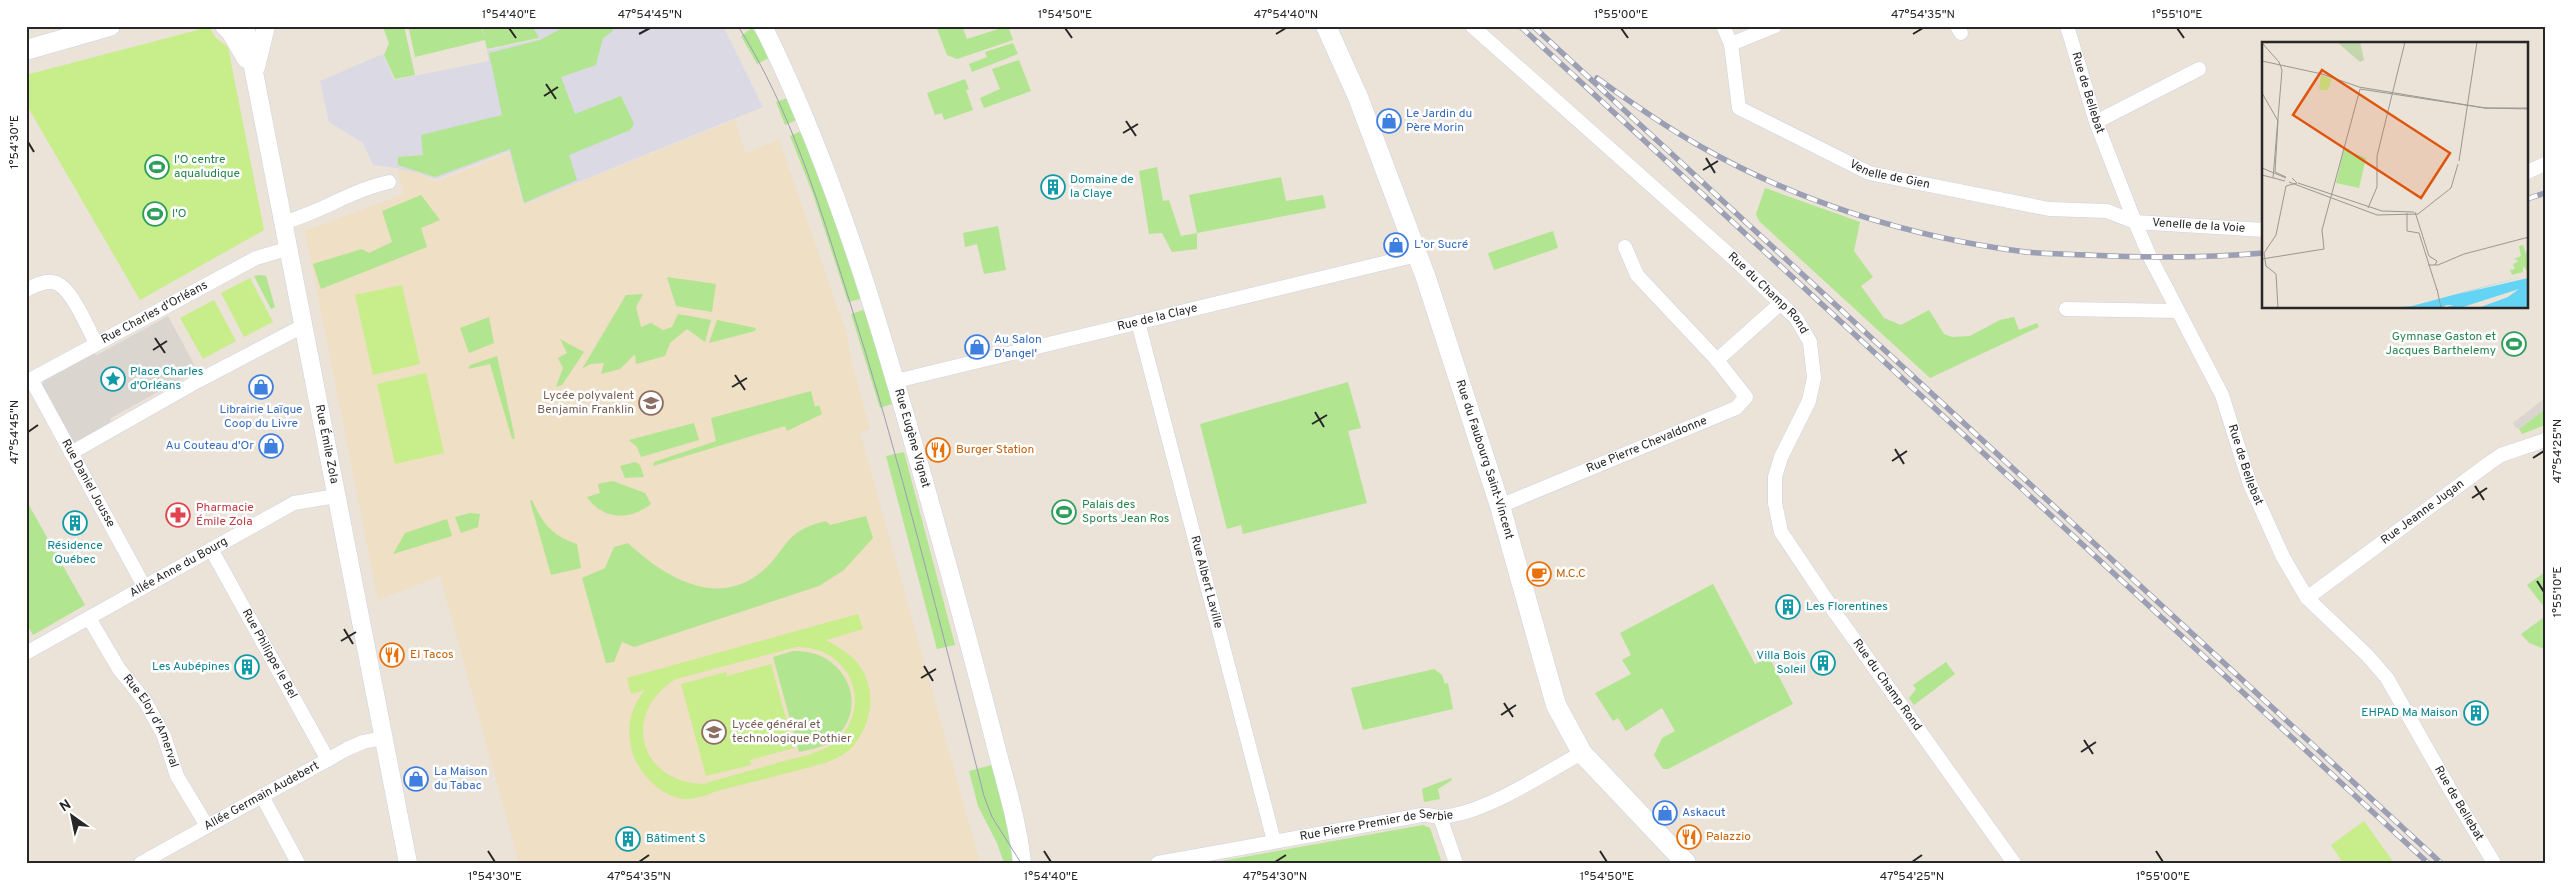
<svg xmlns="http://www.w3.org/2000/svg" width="2571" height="889" viewBox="0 0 2571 889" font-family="Overpass,sans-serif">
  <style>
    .industrial { fill: #dbd9e3 }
    .education { fill: #eedfc5 }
    .green { fill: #b1e590 }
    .pitch { fill: #c8ed8b; fill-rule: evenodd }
    .plaza { fill: #dbd5cf }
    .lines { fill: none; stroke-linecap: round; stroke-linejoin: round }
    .minor-casing { stroke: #cdd2e2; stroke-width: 15 }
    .tertiary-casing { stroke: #cdd2e2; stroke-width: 19 }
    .secondary-casing { stroke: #cdd2e2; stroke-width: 21 }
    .minor { stroke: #fff; stroke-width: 14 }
    .tertiary { stroke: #fff; stroke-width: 18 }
    .secondary { stroke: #fff; stroke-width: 20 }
    .tram { stroke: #9b9fb3; stroke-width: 1 }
    .rail-casing { stroke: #9b9fb3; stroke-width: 5.5 }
    .rail { stroke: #fff; stroke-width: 4; stroke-dasharray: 11; stroke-linecap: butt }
    .ticks { fill: none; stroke: #272727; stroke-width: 2 }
    .labels { text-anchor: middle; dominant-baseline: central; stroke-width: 5; stroke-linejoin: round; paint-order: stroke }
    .street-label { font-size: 12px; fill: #272727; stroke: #fff }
    .shop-label { font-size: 12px; fill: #366cbe; stroke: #fff; text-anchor: start }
    .leisure-label { font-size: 12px; fill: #27864d; stroke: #fff; text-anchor: start }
    .culture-label { font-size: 12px; fill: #0d838f; stroke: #fff; text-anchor: start }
    .education-label { font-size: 12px; fill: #785e54; stroke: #fff; text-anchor: end }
    .food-label { font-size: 12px; fill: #c56008; stroke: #fff; text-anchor: start }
    .health-label { font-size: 12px; fill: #be3a42; stroke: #fff; text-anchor: start }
    .inset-river { fill: none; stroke: #64d4f4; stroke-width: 2.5 }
    .inset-road { fill: none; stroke: #9d9791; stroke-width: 1 }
    .view { fill: #de560d; fill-opacity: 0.15; stroke: #de560d; stroke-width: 2.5 }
    .inset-edge { fill: none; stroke: #272727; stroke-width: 2.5 }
    .neatline { fill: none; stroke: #272727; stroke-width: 2 }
    .ticks-label { font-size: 12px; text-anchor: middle; fill: #272727 }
  </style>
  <rect width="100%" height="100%" fill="#ebe2d8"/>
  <polygon class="industrial" points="534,26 723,26 763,107 524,204 509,151 436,179 397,168 373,165 363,143 329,122 320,81 383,54 394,80 489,61 487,50 539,39"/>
  <polygon class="education" points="735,120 745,153 779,140 848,338 850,357 870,429 860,432 980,863 519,863 440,576 378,600 305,231 404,194 397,170 420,173 435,182 509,153 523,205"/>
  <g class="green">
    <polygon points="387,26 404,26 415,75 395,79 384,55 389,43 383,27"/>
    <polygon points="421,26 481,26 484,37 482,26 533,26 539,38 487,49 485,40 415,57 409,29"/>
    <polygon points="566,26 611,26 613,31 603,38 596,65 561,77 575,114 621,96 634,124 630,130 569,155 577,180 524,203 510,149 435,177 398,165 398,157 423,155 421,135 502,115 489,53 540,40"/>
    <polygon points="936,26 962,26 967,39 1008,26 1013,40 957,59 947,55"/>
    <polygon points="752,28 771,57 757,64 741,36"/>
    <polygon points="1013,43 1018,54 972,72 969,64 987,57 985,52"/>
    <polygon points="1019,60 1031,91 984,108 980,98 1000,89 992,69"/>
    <polygon points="965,79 969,89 966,90 973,110 944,120 942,113 935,115 927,93"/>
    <polygon points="790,97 799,119 785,125 776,102"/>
    <polygon points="804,130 861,297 860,299 848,302 813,194 790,136"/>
    <polygon points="1157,167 1163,201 1169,200 1181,236 1197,233 1189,195 1281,177 1286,201 1323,195 1326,208 1197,233 1197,249 1172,252 1162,233 1149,234 1139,171"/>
    <polygon points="1765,188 1860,222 1854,251 1873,277 1861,286 1884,318 1901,325 1929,310 1944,334 1952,337 1970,336 2000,320 2014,317 2019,330 2037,323 2039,327 1930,378 1759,221 1756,214"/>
    <polygon points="421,195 440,220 421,228 427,247 321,289 313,264 362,249 369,253 392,242 382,211"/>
    <polygon points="998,226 1006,270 984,274 977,244 965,247 963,233"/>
    <polygon points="1553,231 1558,248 1494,270 1488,253"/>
    <polygon points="261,275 266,276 275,307 271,309 254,276"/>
    <polygon points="667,277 716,284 712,312 676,306"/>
    <polygon points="643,294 636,307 641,327 651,323 663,330 672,327 678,314 711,320 705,342 687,329 670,343 665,356 636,364 635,354 620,369 601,374 604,363 590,364 582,369 626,295"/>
    <polygon points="863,310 866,312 895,403 880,408 851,314"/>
    <polygon points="489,317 494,343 469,353 460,328"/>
    <polygon points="717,320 756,328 755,331 709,343"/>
    <polygon points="560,339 584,352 562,385 556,387 563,368 558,358 567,353"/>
    <polygon points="497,356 515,438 512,439 490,364 468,369 470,365"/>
    <polygon points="1348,382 1361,428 1348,431 1367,503 1243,534 1241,525 1227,529 1200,424"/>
    <polygon points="811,391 815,407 819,405 822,414 787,431 785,426 653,466 654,462 716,441 711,418"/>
    <polygon points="2545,409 2545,425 2522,434 2519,429"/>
    <polygon points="694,423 699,440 641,457 637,447 629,440"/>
    <polygon points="904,452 955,645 937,649 886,456"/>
    <polygon points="635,462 640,465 644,477 625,478 620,466"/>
    <path d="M613 481 645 493 651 504C629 521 603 520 587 497L600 493 598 484Z"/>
    <polygon points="26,500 85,605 33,635 26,623"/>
    <path d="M532 500C543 524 551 535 577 544L581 568 551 575 530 501Z"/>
    <polygon points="470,513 480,514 478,527 461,533 455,517"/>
    <path d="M866 516 873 538 844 570 819 586 634 647 622 642 614 662 606 663 582 578 605 568 614 547 628 543C661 574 712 607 756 576 787 555 780 531 826 521L830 525Z"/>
    <polygon points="447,519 452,536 393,554 405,533"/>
    <polygon points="2545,572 2545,608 2527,585"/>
    <polygon points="1713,584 1755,664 1769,657 1793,704 1668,769 1663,769 1654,755 1662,738 1675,731 1662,708 1626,731 1618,718 1613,721 1595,693 1631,674 1622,660 1631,655 1620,633"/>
    <polygon points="2543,618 2545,621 2545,649 2529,643 2521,634"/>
    <path d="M793 651C843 648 872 705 835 738 826 747 812 749 799 752L773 657Z"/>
    <polygon points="1946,662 1955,674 1914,705 1909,698 1916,689 1913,685"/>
    <polygon points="1434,669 1442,675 1445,684 1448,683 1453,709 1363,730 1351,688"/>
    <path d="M992 765C999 788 1018 842 1012 863H1004L997 843 978 806 969 771Z"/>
    <polygon points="1451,778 1452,780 1438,789 1440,799 1424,802 1422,789"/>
    <polygon points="1423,825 1430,828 1442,863 1210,863"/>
  </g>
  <g class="pitch">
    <polygon points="209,27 216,38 228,47 264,230 140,300 26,104 26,75"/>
    <polygon points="250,278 273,322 244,337 221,293"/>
    <polygon points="402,285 420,364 373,375 355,295"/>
    <polygon points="214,300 236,341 203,359 180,318"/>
    <polygon points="426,373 444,453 395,464 377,384"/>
    <path d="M858 614 863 629 826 640C836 646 846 651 855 660 877 685 874 720 854 745 847 754 835 759 825 763 791 772 758 781 724 789 713 792 698 799 687 799 663 799 637 772 632 751 626 728 630 708 645 690L631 694 627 678ZM796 647C818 647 836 655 848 674 861 697 855 727 834 743 821 753 800 757 784 761 757 769 730 776 703 784 638 782 621 712 676 679Z"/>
    <polygon points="771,664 794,748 750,760 751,765 706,776 681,684 726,672 727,676"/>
    <polygon points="2364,821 2394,863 2343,863 2331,845"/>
  </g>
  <g class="plaza">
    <polygon points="168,316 197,370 111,418 110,423 75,443 71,442 42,392 43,382 47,376 91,352 97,355"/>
    <polygon points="2545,398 2545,409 2519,429 2515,427 2513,423"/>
  </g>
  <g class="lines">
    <g class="minor-casing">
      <g id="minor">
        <path id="s1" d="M1472 26 1733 258 1796 318 1810 342 1814 378 1809 401 1781 457 1775 477V503L1781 532 1836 614 2014 863"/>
        <path id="s2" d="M1723 26 1731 44 1739 108 1869 173 2049 209 2107 211 2135 222 2264 230"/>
        <polyline points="1957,26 1961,33"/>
        <path id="s3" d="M2067 26 2096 122 2135 222 2150 257 2222 395 2250 484 2283 557 2307 598 2367 655 2387 678 2448 786 2494 863"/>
        <polyline points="1731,44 1775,26"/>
        <polyline points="2096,122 2199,69"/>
        <polyline points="2527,172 2545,164"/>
        <path d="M282 223C319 213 352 190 389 182"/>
        <path d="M26 290C34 286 42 281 52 282 70 283 87 327 96 343"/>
        <polyline points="2066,309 2177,311"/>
        <path id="s4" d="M1138 322 1274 841"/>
        <polyline points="1717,360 1781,303"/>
        <path id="s5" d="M31 379 144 586"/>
        <path id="s6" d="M896 381 1417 255"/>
        <path id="s7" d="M26 382 256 258 287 249"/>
        <polyline points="71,453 196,382 303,326"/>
        <path id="s8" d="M1500 506 1736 408 1746 397 1717 360 1637 275 1625 247"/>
        <path id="s9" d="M211 549 328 760"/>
        <path id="s10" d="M2307 598 2488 464 2501 455 2545 440"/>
        <path id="s11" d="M89 618 119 669 145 701 164 736 177 776 207 826"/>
        <path id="s12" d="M26 653 294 503 336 496"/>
        <polyline points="262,796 298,863"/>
        <polyline points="1440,817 1456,863"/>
        <path id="s13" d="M141 863 347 749 363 742 383 738"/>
        <path id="s14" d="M1158 863 1422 815C1428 814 1434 817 1441 817 1487 813 1542 774 1582 753"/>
      </g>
    </g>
    <g class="tertiary-casing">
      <g id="tertiary">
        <polyline points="224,26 231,33 246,59"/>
        <path id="s15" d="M245 26 408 863"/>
        <path id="s16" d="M763 26C850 202 899 393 952 581 967 636 982 691 996 747 1006 785 1018 823 1022 863"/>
        <polyline points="256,67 266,26"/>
      </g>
    </g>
    <g class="secondary-casing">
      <g id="secondary">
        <path id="s17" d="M1326 26 1358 97 1426 278 1500 506 1556 705 1582 753 1686 863"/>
        <polyline points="26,50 110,26"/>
      </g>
    </g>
    <use href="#minor" class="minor"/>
    <use href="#tertiary" class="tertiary"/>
    <use href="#secondary" class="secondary"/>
    <path class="tram" d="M738 26C790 108 818 201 847 293 900 458 941 628 984 796L992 817 1021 863"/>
    <g class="rail-casing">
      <g id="rail">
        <polyline points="1520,26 2428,863"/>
        <polyline points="1533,26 2441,863"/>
        <path d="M1597 78C1630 102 1663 125 1698 145 1797 202 1913 238 2026 252 2046 254 2066 254 2086 255 2146 258 2204 258 2264 253"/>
        <polyline points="2527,199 2545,193"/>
      </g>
    </g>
    <use href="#rail" class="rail"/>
  </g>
  <path class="ticks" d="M509 28 516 38M1065 28 1072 38M1621 28 1628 38M2177 28 2184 38M639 34 650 28M1276 34 1286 28M1913 34 1923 28M546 84 556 99M544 96 558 87M1126 121 1136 136M1123 133 1138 124M28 142 34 152M1706 158 1715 173M1703 170 1718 161M155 338 165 353M153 350 167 341M735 375 745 390M732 387 747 378M1315 412 1324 427M1312 424 1327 415M28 432 38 425M1895 449 1904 464M2533 458 2544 451M1892 461 1907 451M2475 486 2484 500M2472 498 2487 488M2537 581 2544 592M344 629 353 644M341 641 356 632M924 666 933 681M921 678 936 669M1504 703 1513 717M1501 715 1516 705M2084 740 2093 754M2081 752 2096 742M488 851 495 862M1044 851 1051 862M1600 851 1607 862M2156 851 2163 862M639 862 649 855M1275 862 1286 855M1912 862 1922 855"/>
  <defs>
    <g id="shop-ring" transform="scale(1.25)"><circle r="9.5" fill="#fff" stroke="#3f7fe0" stroke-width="1.5"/><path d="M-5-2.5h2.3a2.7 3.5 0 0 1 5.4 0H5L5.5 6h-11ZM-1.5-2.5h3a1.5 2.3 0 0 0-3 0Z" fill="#3f7fe0"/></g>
    <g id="stadium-ring" transform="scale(1.25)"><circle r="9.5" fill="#fff" stroke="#2e9e5b" stroke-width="1.5"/><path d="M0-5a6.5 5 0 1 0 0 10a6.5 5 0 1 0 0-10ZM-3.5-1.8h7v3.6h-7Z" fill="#2e9e5b"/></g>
    <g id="building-ring" transform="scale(1.25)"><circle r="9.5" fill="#fff" stroke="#0f9aa8" stroke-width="1.5"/><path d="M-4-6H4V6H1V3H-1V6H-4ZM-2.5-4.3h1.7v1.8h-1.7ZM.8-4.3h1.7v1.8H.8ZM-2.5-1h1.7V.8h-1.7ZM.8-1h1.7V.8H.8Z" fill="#0f9aa8"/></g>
    <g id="sight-ring" transform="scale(1.25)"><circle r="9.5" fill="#fff" stroke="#0f9aa8" stroke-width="1.5"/><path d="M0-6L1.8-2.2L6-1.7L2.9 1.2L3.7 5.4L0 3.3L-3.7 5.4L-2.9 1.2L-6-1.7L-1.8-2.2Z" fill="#0f9aa8"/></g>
    <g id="school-ring" transform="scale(1.25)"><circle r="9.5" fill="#fff" stroke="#8d6e63" stroke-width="1.5"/><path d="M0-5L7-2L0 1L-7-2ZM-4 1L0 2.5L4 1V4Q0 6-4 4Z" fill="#8d6e63"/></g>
    <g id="restaurant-ring" transform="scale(1.25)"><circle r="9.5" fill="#fff" stroke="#e8710a" stroke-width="1.5"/><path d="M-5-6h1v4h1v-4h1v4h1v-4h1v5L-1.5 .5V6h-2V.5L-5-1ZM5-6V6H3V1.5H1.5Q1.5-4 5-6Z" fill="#e8710a"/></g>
    <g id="pharmacy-ring" transform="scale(1.25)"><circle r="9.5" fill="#fff" stroke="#e0444e" stroke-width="1.5"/><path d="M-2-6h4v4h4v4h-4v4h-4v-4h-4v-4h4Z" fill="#e0444e"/></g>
    <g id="cafe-ring" transform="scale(1.25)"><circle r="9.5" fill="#fff" stroke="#e8710a" stroke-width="1.5"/><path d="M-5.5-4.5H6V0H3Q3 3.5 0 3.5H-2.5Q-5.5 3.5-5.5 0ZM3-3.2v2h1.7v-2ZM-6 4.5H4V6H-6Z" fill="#e8710a"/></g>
  </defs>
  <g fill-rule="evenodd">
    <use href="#shop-ring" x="1389" y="121"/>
    <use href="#stadium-ring" x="157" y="167"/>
    <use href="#building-ring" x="1053" y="187"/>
    <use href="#stadium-ring" x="155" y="214"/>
    <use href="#shop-ring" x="1396" y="245"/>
    <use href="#stadium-ring" x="2514" y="344"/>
    <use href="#shop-ring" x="977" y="347"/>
    <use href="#sight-ring" x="113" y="379"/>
    <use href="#shop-ring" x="261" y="387"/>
    <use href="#school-ring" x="651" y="403"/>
    <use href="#shop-ring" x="271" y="446"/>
    <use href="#restaurant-ring" x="938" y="450"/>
    <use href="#stadium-ring" x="1064" y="512"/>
    <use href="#pharmacy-ring" x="178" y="515"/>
    <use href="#building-ring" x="75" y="523"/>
    <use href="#cafe-ring" x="1539" y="574"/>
    <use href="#building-ring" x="1788" y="607"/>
    <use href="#restaurant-ring" x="392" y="655"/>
    <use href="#building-ring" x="1823" y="663"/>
    <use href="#building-ring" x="247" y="667"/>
    <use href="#building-ring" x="2476" y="713"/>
    <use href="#school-ring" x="714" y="732"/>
    <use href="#shop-ring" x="416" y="779"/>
    <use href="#shop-ring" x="1665" y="813"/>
    <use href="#restaurant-ring" x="1689" y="837"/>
    <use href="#building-ring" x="628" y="839"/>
  </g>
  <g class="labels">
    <g class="street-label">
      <text stroke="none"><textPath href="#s3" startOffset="70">Rue de Bellebat</textPath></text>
      <text stroke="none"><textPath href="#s2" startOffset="250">Venelle de Gien</textPath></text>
      <text stroke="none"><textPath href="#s2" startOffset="565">Venelle de la Voie</textPath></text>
      <text stroke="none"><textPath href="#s1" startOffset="399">Rue du Champ Rond</textPath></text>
      <text stroke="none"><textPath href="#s7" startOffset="146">Rue Charles d'Orléans</textPath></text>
      <text stroke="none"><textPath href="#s6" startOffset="269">Rue de la Claye</textPath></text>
      <text stroke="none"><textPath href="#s16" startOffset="439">Rue Eugène Vignat</textPath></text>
      <text stroke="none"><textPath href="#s15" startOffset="426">Rue Émile Zola</textPath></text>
      <text stroke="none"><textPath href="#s8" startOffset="159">Rue Pierre Chevaldonne</textPath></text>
      <text stroke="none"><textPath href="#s17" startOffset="462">Rue du Faubourg Saint-Vincent</textPath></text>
      <text stroke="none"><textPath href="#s3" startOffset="475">Rue de Bellebat</textPath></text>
      <text stroke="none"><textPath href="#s5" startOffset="119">Rue Daniel Jousse</textPath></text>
      <text stroke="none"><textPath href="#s10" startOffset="144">Rue Jeanne Jugan</textPath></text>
      <text stroke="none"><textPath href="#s12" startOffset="175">Allée Anne du Bourg</textPath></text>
      <text stroke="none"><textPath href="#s4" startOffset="269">Rue Albert Laville</textPath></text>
      <text stroke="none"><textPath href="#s9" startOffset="120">Rue Philippe le Bel</textPath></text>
      <text stroke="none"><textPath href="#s1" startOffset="849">Rue du Champ Rond</textPath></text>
      <text stroke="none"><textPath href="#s11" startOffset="121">Rue Eloy d'Amerval</textPath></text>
      <text stroke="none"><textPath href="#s13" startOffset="138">Allée Germain Audebert</textPath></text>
      <text stroke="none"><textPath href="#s3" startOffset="880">Rue de Bellebat</textPath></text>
      <text stroke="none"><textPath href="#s14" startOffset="222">Rue Pierre Premier de Serbie</textPath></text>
    </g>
    <g class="shop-label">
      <text x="1406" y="114">Le Jardin du<tspan x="1406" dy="14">Père Morin</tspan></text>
      <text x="1414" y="245">L'or Sucré</text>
      <text x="994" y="340">Au Salon<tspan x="994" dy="14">D'angel'</tspan></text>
      <text x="261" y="410" text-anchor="middle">Librairie Laïque<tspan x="261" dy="14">Coop du Livre</tspan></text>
      <text x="254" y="446" text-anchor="end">Au Couteau d'Or</text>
      <text x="434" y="772">La Maison<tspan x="434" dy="14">du Tabac</tspan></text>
      <text x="1682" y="813">Askacut</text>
    </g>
    <g class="leisure-label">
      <text x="174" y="160">l'O centre<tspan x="174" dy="14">aqualudique</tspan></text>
      <text x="172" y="214">l'O</text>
      <text x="2496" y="337" text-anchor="end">Gymnase Gaston et<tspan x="2496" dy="14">Jacques Barthelemy</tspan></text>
      <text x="1082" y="505">Palais des<tspan x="1082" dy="14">Sports Jean Ros</tspan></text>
    </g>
    <g class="culture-label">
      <text x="1070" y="180">Domaine de<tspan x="1070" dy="14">la Claye</tspan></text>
      <text x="130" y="372">Place Charles<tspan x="130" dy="14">d'Orléans</tspan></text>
      <text x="75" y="546" text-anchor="middle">Résidence<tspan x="75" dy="14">Québec</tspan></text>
      <text x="1806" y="607">Les Florentines</text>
      <text x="1806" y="656" text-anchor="end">Villa Bois<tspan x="1806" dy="14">Soleil</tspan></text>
      <text x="230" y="667" text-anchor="end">Les Aubépines</text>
      <text x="2458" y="713" text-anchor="end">EHPAD Ma Maison</text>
      <text x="646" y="839">Bâtiment S</text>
    </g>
    <g class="education-label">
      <text x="634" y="396">Lycée polyvalent<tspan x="634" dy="14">Benjamin Franklin</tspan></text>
      <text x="732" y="725" text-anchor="start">Lycée général et<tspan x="732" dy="14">technologique Pothier</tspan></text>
    </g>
    <g class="food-label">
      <text x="956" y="450">Burger Station</text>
      <text x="1556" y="574">M.C.C</text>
      <text x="410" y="655">El Tacos</text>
      <text x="1706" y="837">Palazzio</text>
    </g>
    <g class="health-label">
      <text x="196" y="508">Pharmacie<tspan x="196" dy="14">Émile Zola</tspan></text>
    </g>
  </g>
  <g transform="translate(2262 42)">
    <rect width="266" height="266" fill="#ebe2d8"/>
    <path d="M82 107 104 116 97 146 74 141ZM261 203 264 212 266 203 265 229 261 224V230L250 233 248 228 253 227 251 222 257 219 252 217 259 214 257 204Z" fill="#b1e590"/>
    <path d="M75 0H98L102 18 98 20Z" fill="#c3d6ae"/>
    <path d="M59 33 70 37 66 48H57Z" fill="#c8ed8b"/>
    <path d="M266 233 197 252 266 236V266H216L246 255 257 247 198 266H181L192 263H185L178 266H128L150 264Z" fill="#64d4f4"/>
    <path class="inset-river" d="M180 260 267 238M150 266 176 260M156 266 221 250"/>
    <path class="inset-road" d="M0 1 17 20 20 28 11 136M0 19 60 32 97 45 223 66H267M0 51 16 79 13 130 24 135M197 119 215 0M0 126 24 136M0 133 23 139M27 140 115 173 156 172 189 146 196 122M36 141 120 169 152 170M106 166 115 145V114L143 0M153 170 167 214 175 219 173 223M145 171V189L157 191 175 248M0 217 62 207 60 188 98 47 223 66 267 67M166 223H176L202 212 267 195M175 247 179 266M16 266 14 232 4 224 2 211 14 193 24 144 35 141 30 136"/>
    <path class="view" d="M60 28 188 111 159 156 31 73Z"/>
    <rect width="266" height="266" class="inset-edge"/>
  </g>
  <rect width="2571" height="889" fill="none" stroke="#ffffff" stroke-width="55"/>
  <g transform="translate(72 816) rotate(327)" stroke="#ffffff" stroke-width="4" paint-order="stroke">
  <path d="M0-4L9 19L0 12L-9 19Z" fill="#272727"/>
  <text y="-8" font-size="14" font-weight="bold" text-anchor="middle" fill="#272727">N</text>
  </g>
  <rect x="28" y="28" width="2516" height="834" class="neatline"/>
  <g class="ticks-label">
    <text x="509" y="18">1°54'40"E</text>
    <text x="650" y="18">47°54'45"N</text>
    <text x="1065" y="18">1°54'50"E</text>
    <text x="1286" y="18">47°54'40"N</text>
    <text x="1621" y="18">1°55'00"E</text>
    <text x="1923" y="18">47°54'35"N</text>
    <text x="2177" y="18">1°55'10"E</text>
    <text transform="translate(14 142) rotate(-90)" y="4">1°54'30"E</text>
    <text transform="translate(14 432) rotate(-90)" y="4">47°54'45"N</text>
    <text transform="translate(2557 451) rotate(-90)" y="4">47°54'25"N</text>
    <text transform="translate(2557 592) rotate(-90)" y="4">1°55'10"E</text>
    <text x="495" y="880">1°54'30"E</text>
    <text x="639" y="880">47°54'35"N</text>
    <text x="1051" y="880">1°54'40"E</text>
    <text x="1275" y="880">47°54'30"N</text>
    <text x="1607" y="880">1°54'50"E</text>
    <text x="1912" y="880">47°54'25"N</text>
    <text x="2163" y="880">1°55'00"E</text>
  </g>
</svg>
